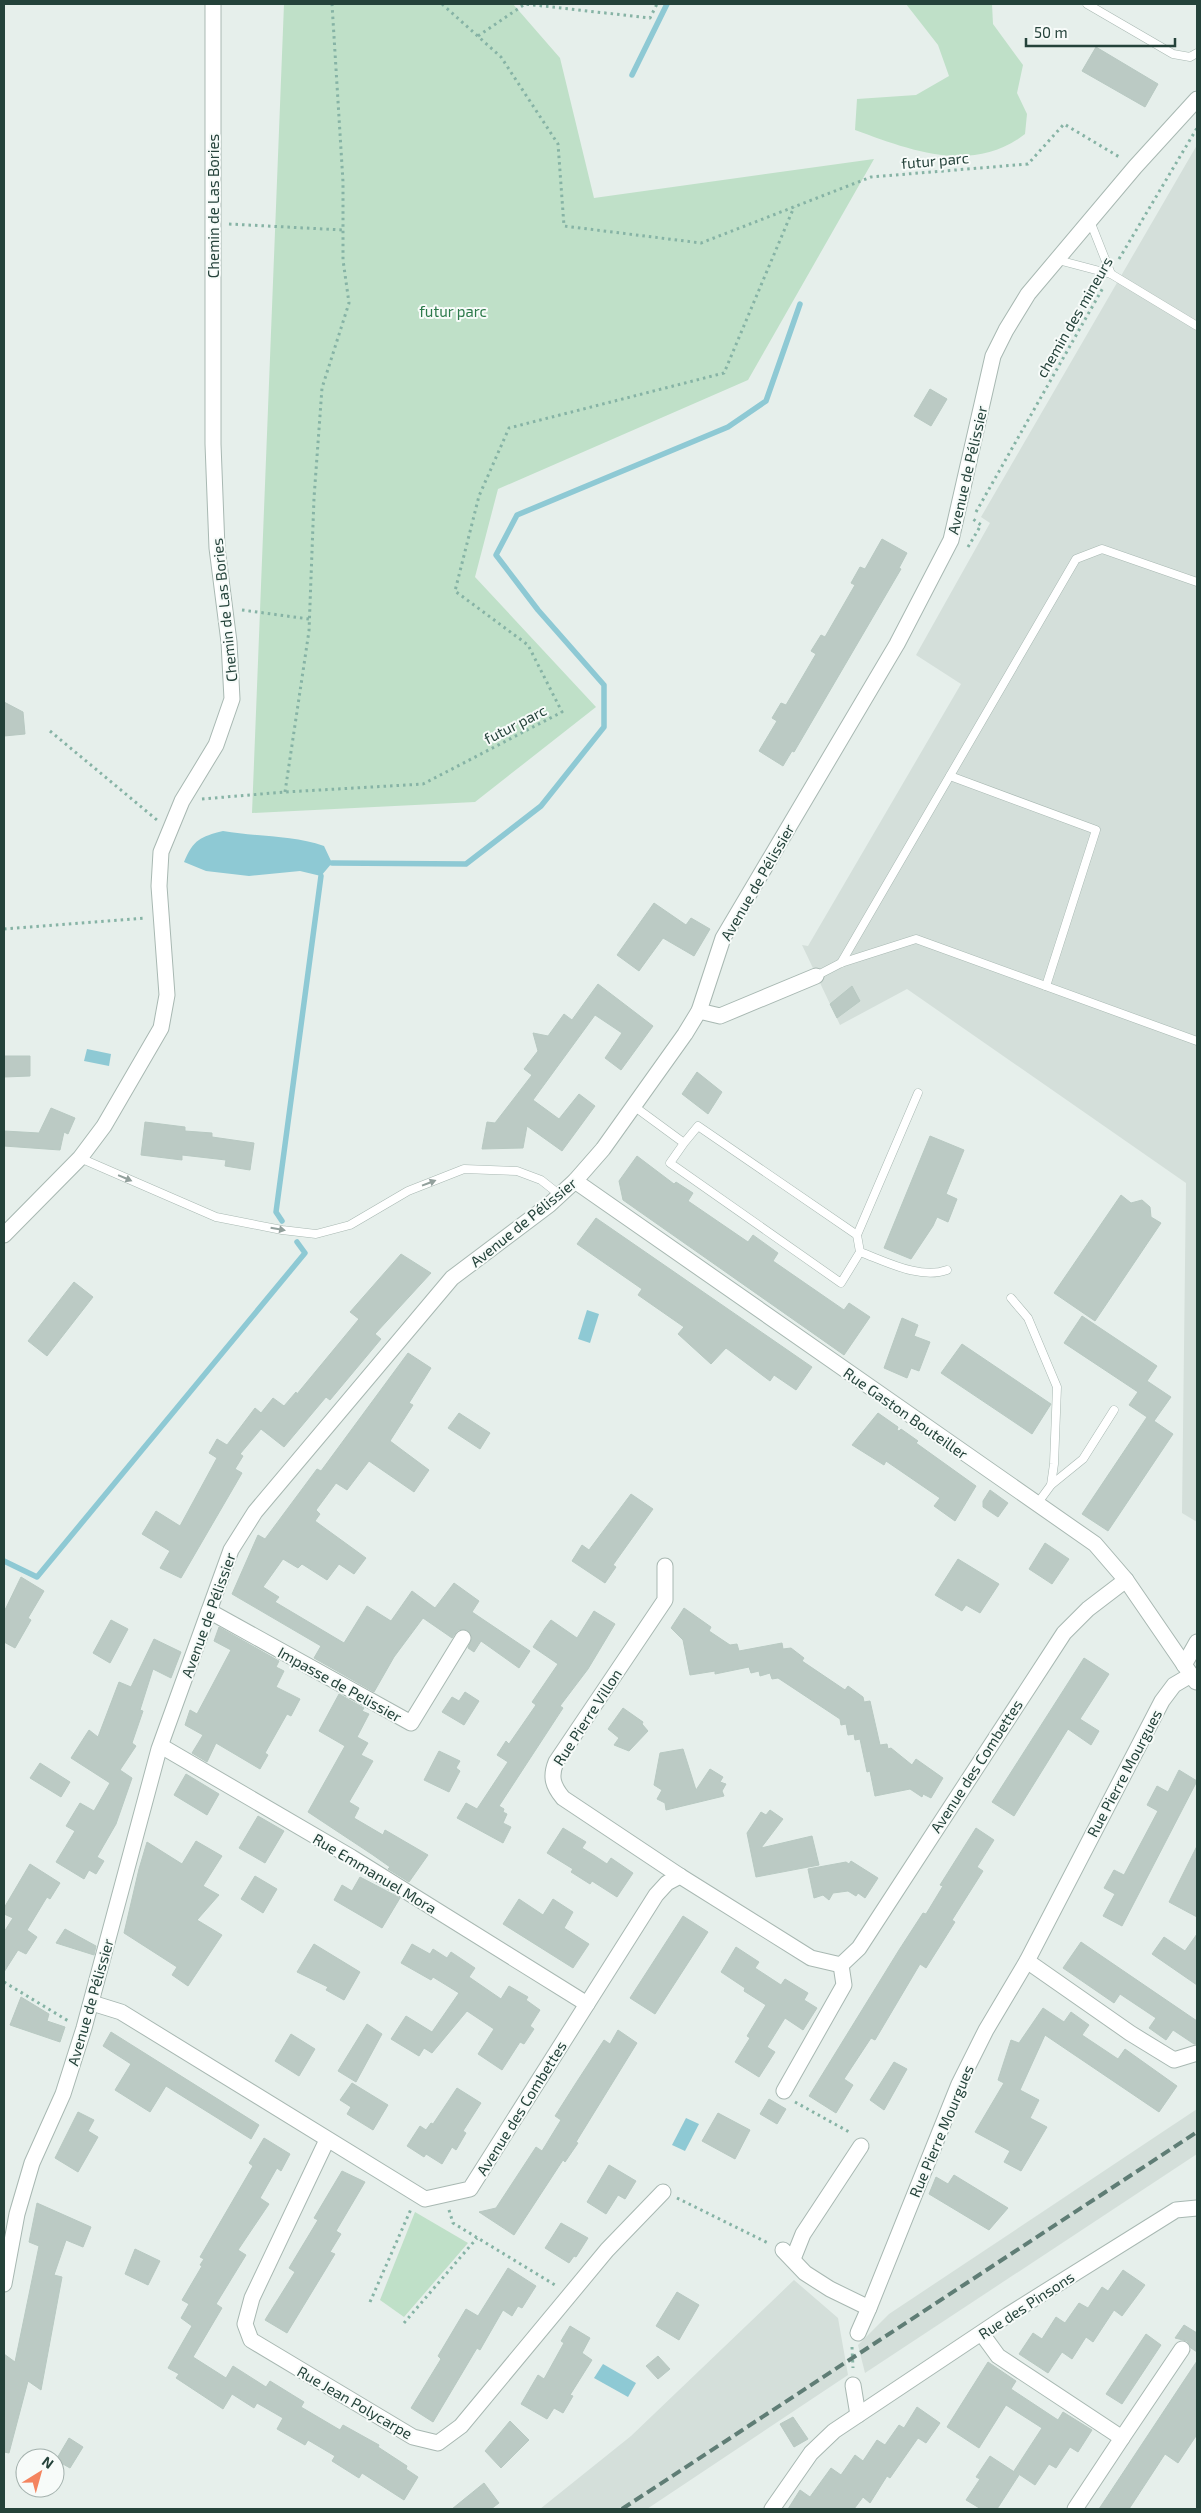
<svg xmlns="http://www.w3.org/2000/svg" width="1201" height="2513" viewBox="0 0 1201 2513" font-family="'Exo 2',sans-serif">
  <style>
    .built { fill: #d4dfda }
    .green { fill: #bfe0c8 }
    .water { fill: #8ec9d4 }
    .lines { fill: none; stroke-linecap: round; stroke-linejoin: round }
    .stream { stroke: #8ec9d4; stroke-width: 5.5 }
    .building { fill: #bbcac4; stroke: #b8c9c2 }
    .service-casing { stroke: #a8b8b2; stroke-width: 9 }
    .minor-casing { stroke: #a8b8b2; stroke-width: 17 }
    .path { stroke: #86b3a5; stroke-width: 3; stroke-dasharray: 2.5 4; stroke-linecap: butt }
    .service { stroke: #fff; stroke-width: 8 }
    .minor { stroke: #fff; stroke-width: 15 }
    .rail { stroke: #5f7d75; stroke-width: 4; stroke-dasharray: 10 5; stroke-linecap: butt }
    .oneway { fill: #92a09c }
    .labels { text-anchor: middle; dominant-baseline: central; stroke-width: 4; stroke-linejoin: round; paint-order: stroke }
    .street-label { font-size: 15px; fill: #24423a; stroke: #f7fbf9 }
    .park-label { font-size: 15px; fill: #2d7a4b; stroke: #f7fbf9 }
  </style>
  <rect width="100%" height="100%" fill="#e6efeb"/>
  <g class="built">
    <polygon points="1197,145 1197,1522 1182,1513 1186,1183 907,989 840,1025 802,945 808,946 961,684 916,655 990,523 981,517"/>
    <polygon points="1197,2109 1197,2154 865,2373 858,2345 889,2314"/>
    <polygon points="794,2280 838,2318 848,2375 647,2509 540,2509 631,2436"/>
  </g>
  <g class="green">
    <polygon points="284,4 513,4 560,58 594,198 874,159 748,380 498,489 475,577 596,707 475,802 252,813"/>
    <path d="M906 4H992L993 24 1023 65 1017 93 1027 114 1025 134C973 175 910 150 855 130L857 99 916 95 949 76 938 45Z"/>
    <polygon points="415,2212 468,2243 404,2317 380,2300"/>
  </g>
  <g class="water">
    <path d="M223 831C257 837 292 835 324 846L332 863 321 876 300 871 249 876 206 871 184 862C194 839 200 837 223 831Z"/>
    <polygon points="87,1049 111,1054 109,1066 84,1061"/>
    <polygon points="587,1310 599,1314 590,1343 578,1339"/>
    <polygon points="686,2118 699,2124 685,2151 672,2145"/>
    <polygon points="603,2364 636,2383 628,2397 594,2378"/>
  </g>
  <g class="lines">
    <g class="stream">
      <polyline points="632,75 667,4"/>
      <polyline points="332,863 466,864 541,806 604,727 604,685 538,610 496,555 517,515 728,427 766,401 800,304"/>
      <polyline points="282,1221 276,1212 321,876"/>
      <polyline points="4,1561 37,1577 305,1253 297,1242"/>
    </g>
  </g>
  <g class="building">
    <polygon points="1096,47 1158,84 1145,107 1082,71"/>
    <polygon points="930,389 947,399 931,426 914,416"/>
    <polygon points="882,539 907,553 899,568 901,569 794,752 792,751 783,766 759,751 777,721 772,718 781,703 786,705 816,654 811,651 821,635 825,637 855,585 851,583 860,567 865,569"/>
    <polygon points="4,702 23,712 25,734 4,736"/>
    <polygon points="654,903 686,925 691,918 710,929 694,956 663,938 639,971 617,955"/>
    <polygon points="598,984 653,1026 621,1070 605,1058 622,1033 595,1015 533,1100 559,1119 579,1094 595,1106 562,1151 527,1126 523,1148 482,1149 487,1122 495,1123 532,1075 524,1069 538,1051 533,1033 548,1036 564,1014 572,1020"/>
    <polygon points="852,986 860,1001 837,1018 830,1004"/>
    <polygon points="4,1056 30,1056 30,1076 4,1077"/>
    <polygon points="697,1072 722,1092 708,1114 682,1094"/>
    <polygon points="51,1108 75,1118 68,1134 64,1132 60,1150 4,1146 4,1131 39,1133"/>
    <polygon points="145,1122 185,1127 185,1131 212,1133 212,1137 254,1143 250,1170 225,1166 226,1160 182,1155 182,1160 141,1155"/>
    <polygon points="930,1136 964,1150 946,1194 957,1199 948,1222 937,1217 933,1226 911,1259 884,1248"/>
    <polygon points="637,1156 674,1184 676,1182 693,1193 688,1201 748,1242 753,1235 778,1253 773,1261 844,1310 849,1303 870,1317 844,1355 623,1200 619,1181"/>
    <polygon points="1121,1195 1131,1203 1142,1200 1150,1207 1151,1217 1161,1223 1095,1321 1054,1293"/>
    <polygon points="596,1218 812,1367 796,1390 774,1375 770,1381 726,1348 711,1364 678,1334 684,1327 638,1295 642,1289 577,1244"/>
    <polygon points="401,1254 431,1273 375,1334 381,1339 330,1400 326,1397 284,1447 261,1429 240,1454 243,1456 235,1469 242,1473 181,1578 160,1568 170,1551 142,1534 156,1511 180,1526 217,1458 209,1453 217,1439 227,1445 255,1408 261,1413 273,1398 284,1406 296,1392 297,1394 359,1319 350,1312"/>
    <polygon points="74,1282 93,1297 47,1356 28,1341"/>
    <polygon points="1082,1316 1157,1366 1147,1381 1171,1397 1154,1421 1173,1434 1108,1531 1082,1514 1147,1417 1129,1405 1138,1392 1064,1343"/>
    <polygon points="902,1318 918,1325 914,1336 930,1342 919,1371 911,1368 907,1378 884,1368"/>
    <polygon points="962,1344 1051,1404 1032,1434 941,1373"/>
    <polygon points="408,1353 431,1368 409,1403 413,1405 390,1441 429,1470 414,1492 369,1461 347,1490 336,1483 316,1510 320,1514 315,1521 366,1558 354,1574 339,1564 327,1580 302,1564 298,1568 283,1559 263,1587 279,1597 275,1602 344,1643 367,1606 391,1621 412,1591 435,1608 454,1583 479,1601 472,1612 530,1651 519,1668 481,1641 474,1652 468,1648 472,1638 467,1630 458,1630 452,1638 423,1618 394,1657 374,1692 314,1658 321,1646 232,1594 258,1535 265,1539 317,1469 321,1471"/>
    <polygon points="459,1413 490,1433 480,1449 448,1428"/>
    <polygon points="878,1413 898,1427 897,1430 899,1431 901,1429 918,1441 916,1443 976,1486 955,1521 934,1506 940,1498 886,1461 884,1465 852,1445"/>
    <polygon points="990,1490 1008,1503 998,1517 983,1507 983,1501"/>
    <polygon points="631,1494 653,1509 613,1565 616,1567 605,1583 572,1561 582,1545 589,1550"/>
    <polygon points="1045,1543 1069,1559 1052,1584 1029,1569"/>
    <polygon points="958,1559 999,1584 980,1613 966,1605 962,1611 935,1595"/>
    <polygon points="21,1577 44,1591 28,1618 31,1620 15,1648 4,1642 4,1612"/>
    <polygon points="684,1608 711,1627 709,1631 730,1645 737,1644 739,1651 782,1643 783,1649 791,1648 804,1658 802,1661 845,1690 848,1686 863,1697 864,1702 870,1701 880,1745 887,1744 888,1749 891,1748 912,1765 916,1759 943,1778 931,1798 923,1794 922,1797 910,1789 875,1796 870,1771 867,1772 860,1739 855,1740 854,1734 848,1735 846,1724 841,1725 840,1719 778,1678 772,1679 770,1673 760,1676 759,1671 751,1673 749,1667 715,1674 715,1671 690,1675 683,1640 671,1628"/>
    <polygon points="594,1611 615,1624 588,1669 560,1706 563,1708 499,1806 504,1809 503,1812 507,1814 503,1823 511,1827 503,1843 457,1818 466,1803 477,1809 508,1762 497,1755 506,1741 509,1744 536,1705 532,1702 558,1664 533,1647 545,1628 551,1620 577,1638"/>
    <polygon points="111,1620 128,1629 110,1663 93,1653"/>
    <polygon points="219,1627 279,1661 276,1667 284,1671 276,1687 300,1699 291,1716 287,1714 265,1753 268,1755 260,1769 216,1743 207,1762 192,1753 203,1735 185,1725 190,1710 197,1714 231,1650 214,1641"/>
    <polygon points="154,1639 181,1652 171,1678 153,1669 140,1710 143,1711 132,1743 136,1746 120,1770 132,1778 116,1824 97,1857 104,1861 96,1874 89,1870 84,1879 56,1862 75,1831 66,1826 80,1803 94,1811 110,1783 71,1758 89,1730 98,1737 119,1682 131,1687"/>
    <polygon points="1084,1658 1109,1674 1080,1719 1099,1731 1091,1745 1068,1729 1014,1816 992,1802"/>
    <polygon points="465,1692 479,1701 464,1725 442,1712 452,1697 459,1701"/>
    <polygon points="339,1694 364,1708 362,1711 369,1714 357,1737 368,1743 361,1755 373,1761 349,1802 359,1808 354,1818 383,1835 385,1830 428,1855 409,1882 388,1869 390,1867 373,1855 308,1812 345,1746 319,1731"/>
    <polygon points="623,1708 643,1722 642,1724 648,1731 629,1751 614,1745 619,1738 608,1729"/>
    <polygon points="683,1749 696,1790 710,1769 723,1777 720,1782 726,1784 722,1791 724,1796 666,1810 665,1803 657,1799 662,1790 654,1785 660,1753"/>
    <polygon points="439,1751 460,1761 456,1768 460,1771 449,1792 424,1780"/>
    <polygon points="40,1763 70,1782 61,1797 30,1778"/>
    <polygon points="1179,1770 1197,1781 1122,1926 1103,1916 1115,1894 1104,1888 1114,1870 1124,1875 1158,1811 1147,1805 1157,1786 1168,1792"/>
    <polygon points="186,1774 219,1794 207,1815 174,1795"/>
    <polygon points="770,1810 783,1819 761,1848 812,1836 819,1865 756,1877 747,1833 761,1812 766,1815"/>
    <polygon points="258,1816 284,1831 265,1863 239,1848"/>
    <polygon points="563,1828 586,1842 582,1848 595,1856 607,1864 611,1858 633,1873 617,1897 592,1881 590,1884 571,1872 573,1869 547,1853"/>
    <polygon points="976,1828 994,1840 977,1867 983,1871 952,1920 955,1922 926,1968 920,1964 875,2040 871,2038 844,2079 853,2085 836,2113 809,2096 899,1950 923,1913 926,1914 943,1886 940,1885"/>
    <polygon points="196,1841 222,1856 203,1886 219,1895 197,1920 222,1935 188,1986 172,1975 177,1967 124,1933 139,1869 147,1842 182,1864"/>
    <polygon points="1197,1846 1197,1917 1169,1902"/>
    <polygon points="851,1861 878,1878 865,1898 858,1893 856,1896 848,1891 833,1893 829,1900 823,1895 814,1898 808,1869 846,1862 849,1864"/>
    <polygon points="30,1864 60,1883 50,1899 47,1897 27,1930 37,1937 26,1954 18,1950 4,1972 4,1932 13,1918 4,1914 4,1908"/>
    <polygon points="255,1876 277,1889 263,1913 241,1899"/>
    <polygon points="360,1877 400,1898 382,1928 334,1900 342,1885 352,1891"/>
    <polygon points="519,1899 543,1915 553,1899 573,1912 564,1928 589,1944 573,1968 503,1924"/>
    <polygon points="683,1916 708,1932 655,2014 630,1998"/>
    <polygon points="65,1929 96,1946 94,1955 56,1943"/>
    <polygon points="1197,1934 1197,1985 1152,1954 1164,1937 1185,1951"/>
    <polygon points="1081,1942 1197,2021 1197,2044 1194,2044 1173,2030 1166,2040 1149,2028 1156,2018 1120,1994 1114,2003 1063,1968"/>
    <polygon points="314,1944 360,1972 344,2000 326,1990 328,1987 297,1972"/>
    <polygon points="412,1944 430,1954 433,1949 447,1958 451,1952 475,1968 469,1977 501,1999 509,1986 528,1997 526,2000 540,2010 530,2026 534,2029 524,2044 520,2042 502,2070 478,2054 494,2029 467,2011 432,2053 424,2048 419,2056 391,2039 406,2016 432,2032 459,1993 433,1977 431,1980 401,1963"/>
    <polygon points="736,1947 759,1962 755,1968 781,1985 785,1979 808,1993 804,2000 817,2008 803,2030 785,2018 767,2047 775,2052 759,2077 735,2062 750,2038 747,2036 766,2005 744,1991 745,1988 721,1972"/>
    <polygon points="21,1997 49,2014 47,2021 65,2027 60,2042 10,2025"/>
    <polygon points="1043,2008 1064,2022 1071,2012 1089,2025 1082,2035 1118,2059 1125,2049 1177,2086 1159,2112 1045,2035 1020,2090 1039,2100 1030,2118 1047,2127 1021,2171 1004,2162 1010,2151 975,2132 1004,2083 998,2080 1011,2040 1019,2043"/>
    <polygon points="367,2024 382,2034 356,2082 338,2071"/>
    <polygon points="618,2030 637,2043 576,2142 578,2143 565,2162 563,2160 514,2235 479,2212 496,2208 536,2147 542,2151 561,2120 555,2116 576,2083 604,2040 610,2044"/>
    <polygon points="111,2032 259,2125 251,2139 166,2086 150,2112 115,2090 131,2064 103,2046"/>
    <polygon points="291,2034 315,2049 299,2076 275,2061"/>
    <polygon points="894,2062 907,2069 884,2110 870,2100"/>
    <polygon points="352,2083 388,2105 373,2130 347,2114 351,2107 340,2100"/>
    <polygon points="457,2088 481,2103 463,2131 466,2133 456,2150 452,2147 442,2164 426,2154 424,2157 407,2146 420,2126 426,2130 431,2123 433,2124"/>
    <polygon points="769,2099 786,2109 777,2124 760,2114"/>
    <polygon points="78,2112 94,2120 88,2131 98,2137 78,2172 55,2158"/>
    <polygon points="718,2113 750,2130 735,2159 702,2141"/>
    <polygon points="264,2138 290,2154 281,2171 277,2168 260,2198 269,2204 238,2250 246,2255 216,2304 222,2308 193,2357 226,2378 233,2366 266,2387 270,2381 304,2402 301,2407 340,2430 343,2425 379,2445 378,2447 407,2466 406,2469 418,2477 404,2500 362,2473 359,2478 332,2461 335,2456 308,2440 305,2445 277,2429 283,2418 257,2403 254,2408 232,2394 223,2409 176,2378 179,2374 168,2368 192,2326 181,2318 189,2304 182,2300 202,2266 200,2265 204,2259 200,2257 253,2166 249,2163"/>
    <polygon points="609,2165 636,2181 625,2199 618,2195 606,2214 587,2202"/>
    <polygon points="342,2171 365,2182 336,2231 341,2234 330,2252 335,2254 287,2333 265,2320 295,2272 289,2268 318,2220 314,2218"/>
    <polygon points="954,2175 1008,2208 989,2230 929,2194 936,2177 948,2184"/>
    <polygon points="37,2203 91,2227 83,2247 66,2240 54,2275 62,2277 41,2390 28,2381 9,2453 4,2452 4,2354 15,2362 39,2246 29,2242"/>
    <polygon points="561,2223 588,2238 576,2257 574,2256 569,2263 545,2248"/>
    <polygon points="135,2249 160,2261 148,2285 125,2274"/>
    <polygon points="508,2268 536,2286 522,2308 518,2306 512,2316 503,2310 480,2350 477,2348 433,2422 411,2408 441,2359 438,2356 466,2309 478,2316"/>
    <polygon points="1123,2270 1145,2285 1122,2316 1114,2310 1093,2342 1086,2337 1072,2359 1062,2352 1048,2373 1019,2354 1033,2333 1042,2339 1056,2317 1065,2323 1079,2303 1088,2308 1102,2287 1108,2291"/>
    <polygon points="677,2292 699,2305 679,2340 656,2326"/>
    <polygon points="1184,2325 1197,2333 1197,2352 1191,2348 1187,2341 1175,2338"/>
    <polygon points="570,2326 590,2338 582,2353 592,2360 570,2395 573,2396 563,2413 554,2408 547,2419 521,2404 538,2375 544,2379 564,2343 561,2341"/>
    <polygon points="1146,2334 1161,2345 1122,2404 1106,2394"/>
    <polygon points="658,2356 670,2369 658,2379 646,2366"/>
    <polygon points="1197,2361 1196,2436 1178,2463 1165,2454 1129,2509 1099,2509"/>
    <polygon points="988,2362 1016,2381 1011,2389 1058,2420 1063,2412 1092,2430 1078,2452 1070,2447 1056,2468 1049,2464 1035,2485 1014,2471 1042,2428 1006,2405 979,2448 947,2427"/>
    <polygon points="917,2407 940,2423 926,2443 918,2438 890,2478 887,2476 870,2503 863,2497 854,2509 788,2509 800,2490 810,2497 831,2468 841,2475 855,2455 863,2461 877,2440 885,2445 899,2425 904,2428"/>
    <polygon points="793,2417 808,2439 794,2447 780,2424"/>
    <polygon points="510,2421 529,2440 501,2468 485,2451"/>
    <polygon points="69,2438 83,2447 70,2468 56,2460"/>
    <polygon points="990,2456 1019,2475 997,2509 981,2509 966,2500 980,2479 976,2477"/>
    <polygon points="484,2483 499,2503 491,2509 452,2509"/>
  </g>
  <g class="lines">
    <g class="service-casing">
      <g id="service">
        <polyline points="1087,4 1173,54 1190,57 1197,53"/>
        <polyline points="1058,260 1111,274 1090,221"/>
        <polyline points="1111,274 1197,326"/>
        <polyline points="950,776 1096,830 1046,986"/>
        <polyline points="841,963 1076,559 1102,549 1197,582"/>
        <polyline points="816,976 841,963 916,939 1197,1041"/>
        <polyline points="635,1107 684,1143 670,1163 841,1283 860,1252 857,1235 698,1126 684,1143"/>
        <polyline points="80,1158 216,1217 282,1230 316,1234 350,1225 408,1191 464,1169 517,1171 541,1180 560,1195"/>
        <polyline points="857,1235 918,1093"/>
        <path d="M860 1252C885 1261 920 1280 947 1270"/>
        <polyline points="1011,1298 1028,1318 1057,1387 1054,1464 1051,1485 1037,1504"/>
        <polyline points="1051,1485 1083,1459 1114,1410"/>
      </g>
    </g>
    <g class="minor-casing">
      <g id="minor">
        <polyline points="699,1011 720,1016 816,976"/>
        <polyline points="575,1181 1095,1544 1126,1580 1196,1682"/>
        <polyline points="4,1235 80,1158 104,1126 161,1028 167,995 159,886 161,852 182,801 216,745 232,699 229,642 217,548 213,444 213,4"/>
        <path d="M665 1566V1600L556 1762C550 1777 553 1786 563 1798L680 1876 811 1958 841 1965 859 1948 1064 1633 1088 1609 1126 1580"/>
        <polyline points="209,1611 411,1723 463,1638"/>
        <polyline points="1184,1665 1197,1642"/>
        <polyline points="161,1746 351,1857 587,2004"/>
        <polyline points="1027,1961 1130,2033 1174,2060 1197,2053"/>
        <polyline points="92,2003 121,2012 425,2199 470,2189 656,1895 667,1883 680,1876"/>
        <polyline points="784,2091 844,1985 841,1965"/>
        <polyline points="327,2140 252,2298 245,2324 251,2340 413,2437 438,2443 461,2426 607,2250 663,2192"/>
        <polyline points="783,2250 805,2273 830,2289 869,2308 959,2084 986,2030 1027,1961 1162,1701 1174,1685 1191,1675"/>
        <polyline points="793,2259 803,2234 861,2146"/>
        <polyline points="4,2284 17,2214 32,2163 63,2094 84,2028 159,1749 231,1550 255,1512 452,1278 549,1205 575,1181 603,1149 685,1034 699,1011 723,938 897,644 951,540 993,356 1006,330 1028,294 1135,167 1197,99"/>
        <polyline points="858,2333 869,2308"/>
        <polyline points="982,2334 998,2356 1122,2438 1075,2509"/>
        <polyline points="853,2385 858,2415"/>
        <polyline points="1122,2438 1182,2349"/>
        <polyline points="772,2509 811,2453 834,2431 1008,2315 1176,2210 1197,2208"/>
      </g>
    </g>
    <g class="path">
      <polyline points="442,4 501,57 558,144 564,226 701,243 871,177 1028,164 1064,124 1121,158"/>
      <polyline points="478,36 525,4 650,18 657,4"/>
      <polyline points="229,224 343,230"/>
      <polyline points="1119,259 1197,128"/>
      <polyline points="976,512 1104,286"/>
      <polyline points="968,547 981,525 973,519"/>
      <polyline points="242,610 309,619"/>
      <polyline points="50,731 157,820"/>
      <polyline points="285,792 309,631 314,498 322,388 349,303 343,260 343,182 332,4"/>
      <polyline points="202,799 285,792 423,784 562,712 528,645 455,591 479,496 509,428 724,373 794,207"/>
      <polyline points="4,929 145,918"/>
      <polyline points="4,1982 70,2022"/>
      <polyline points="795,2102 851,2133"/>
      <polyline points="677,2198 768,2243"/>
      <polyline points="449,2210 453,2223 555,2285"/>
      <polyline points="370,2302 411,2209"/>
      <polyline points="404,2323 477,2238"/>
      <polyline points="852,2347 853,2368"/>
    </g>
    <use href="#service" class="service"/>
    <use href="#minor" class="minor"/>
    <polyline class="rail" points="622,2509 1197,2132"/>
  </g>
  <defs><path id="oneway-solid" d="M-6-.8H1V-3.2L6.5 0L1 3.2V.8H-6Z" transform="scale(1.25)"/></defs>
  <g class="oneway">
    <use href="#oneway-solid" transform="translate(125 1178) rotate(23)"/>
    <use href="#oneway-solid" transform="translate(429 1183) rotate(-21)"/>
    <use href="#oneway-solid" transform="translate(278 1229) rotate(10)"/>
  </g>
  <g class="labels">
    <g class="street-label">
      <text transform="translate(935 160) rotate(-5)">futur parc</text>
      <text transform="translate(213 206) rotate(-90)">Chemin de Las Bories</text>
      <text transform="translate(1074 317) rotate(-60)">chemin des mineurs</text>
      <text transform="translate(967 470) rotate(-77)">Avenue de Pélissier</text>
      <text transform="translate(224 610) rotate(-96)">Chemin de Las Bories</text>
      <text transform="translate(515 724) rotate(-27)">futur parc</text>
      <text transform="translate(757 882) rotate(-60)">Avenue de Pélissier</text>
      <text transform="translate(523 1222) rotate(-39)">Avenue de Pélissier</text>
      <text transform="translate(906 1413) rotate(35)">Rue Gaston Bouteiller</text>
      <text transform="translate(208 1615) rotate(-70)">Avenue de Pélissier</text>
      <text transform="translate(340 1684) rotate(29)">Impasse de Pelissier</text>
      <text transform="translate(587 1717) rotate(-57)">Rue Pierre Villon</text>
      <text transform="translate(976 1766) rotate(-57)">Avenue des Combettes</text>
      <text transform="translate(1124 1773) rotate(-62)">Rue Pierre Mourgues</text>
      <text transform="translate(375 1873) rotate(31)">Rue Emmanuel Mora</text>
      <text transform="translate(90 2002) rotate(-74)">Avenue de Pélissier</text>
      <text transform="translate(521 2108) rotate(-58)">Avenue des Combettes</text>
      <text transform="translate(941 2131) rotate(-67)">Rue Pierre Mourgues</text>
      <text transform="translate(1026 2305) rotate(-33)">Rue des Pinsons</text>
      <text transform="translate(355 2402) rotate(30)">Rue Jean Polycarpe</text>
    </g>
    <g class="park-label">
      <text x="453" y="311">futur parc</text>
    </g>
  </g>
  <rect width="1201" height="2513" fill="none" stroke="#24423a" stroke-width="10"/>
  <g transform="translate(40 2473) rotate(37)"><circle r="24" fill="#f7fbf9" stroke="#a3b1ad"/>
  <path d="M0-4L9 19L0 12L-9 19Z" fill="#f4845f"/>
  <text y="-8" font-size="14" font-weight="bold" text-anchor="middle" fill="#24423a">N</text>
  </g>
  <path d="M1026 38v8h149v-8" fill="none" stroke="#24423a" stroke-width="2.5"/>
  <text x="1034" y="38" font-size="15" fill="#24423a" stroke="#f7fbf9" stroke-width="4" paint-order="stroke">50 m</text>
</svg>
